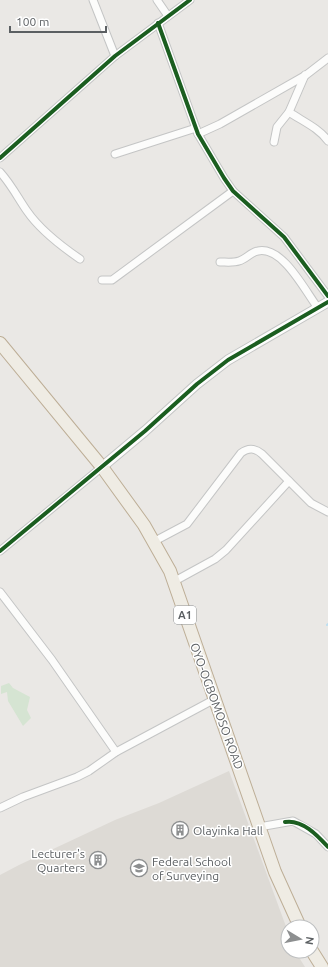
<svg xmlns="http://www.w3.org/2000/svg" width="328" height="967" viewBox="0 0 328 967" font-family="Ubuntu,sans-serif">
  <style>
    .education { fill: #dddad5 }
    .green { fill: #d5e4d2 }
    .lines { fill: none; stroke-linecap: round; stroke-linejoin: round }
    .stream { stroke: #bcdff1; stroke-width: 2 }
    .minor-casing { stroke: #c4c5c5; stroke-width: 9 }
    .tertiary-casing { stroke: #c4c5c5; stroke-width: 11 }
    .trunk-casing { stroke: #bdae96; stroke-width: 14 }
    .minor { stroke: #fcfcfb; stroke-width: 7 }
    .tertiary { stroke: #fcfcfb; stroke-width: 9 }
    .trunk { stroke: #efece4; stroke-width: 12 }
    .cycleway-casing { stroke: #fff; stroke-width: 6 }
    .cycleway { stroke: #1b5e20; stroke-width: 4 }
    .labels { text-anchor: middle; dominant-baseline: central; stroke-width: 3; stroke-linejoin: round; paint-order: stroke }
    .shield { fill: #fff; stroke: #8c8f91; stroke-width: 1 }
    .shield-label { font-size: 11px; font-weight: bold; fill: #5b5f62 }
    .street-label { font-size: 12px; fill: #5b5f62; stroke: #fff }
    .poi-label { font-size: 12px; fill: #5b5f62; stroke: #fff; text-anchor: start }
  </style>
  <rect width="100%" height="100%" fill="#eae8e5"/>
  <polygon class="education" points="229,771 288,932 288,951 295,951 305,967 0,967 0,875 19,865 115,820 159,803"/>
  <polygon class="green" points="9,683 13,688 30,697 27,710 31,718 23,726 8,701 7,692 1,694 1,686"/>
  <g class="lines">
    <polyline class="stream" points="327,625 328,624"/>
    <g class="minor-casing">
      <g id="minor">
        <polyline points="93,0 115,56"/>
        <polyline points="157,0 168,16"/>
        <polyline points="158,23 198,134 224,178 233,191 284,237 328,296"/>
        <path d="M289 112C302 121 319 128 328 141"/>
        <polyline points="198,134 220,124 306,75 328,58"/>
        <polyline points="274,142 277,127 289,112 305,75"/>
        <polyline points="115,154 196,128"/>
        <polyline points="0,158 115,56 190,0"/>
        <path d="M0 172C11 184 18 198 27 211 40 230 61 246 80 259"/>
        <path d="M220 262C226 262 233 263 239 261 246 259 251 252 258 251 283 246 305 291 318 308"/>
        <polyline points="102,280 112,280 233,191"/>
        <path d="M153 542 187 524 241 453C249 447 255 448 262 454L311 503 328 512"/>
        <polyline points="0,551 102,467"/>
        <polyline points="173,582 215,559 226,550 289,481"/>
        <polyline points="0,592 52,660 116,752"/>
        <polyline points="0,808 23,797 77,777 89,771 116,752 215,699"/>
        <polyline points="259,827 293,821 316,834 328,847"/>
      </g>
    </g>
    <g class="tertiary-casing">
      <polyline id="tertiary" points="102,467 145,431 197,384 228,360 328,302"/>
    </g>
    <g class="trunk-casing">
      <g id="trunk">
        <polyline points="0,343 102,467 144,525 170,571 275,872 300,927"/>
        <polyline points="312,951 322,967"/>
      </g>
    </g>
    <use href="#minor" class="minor"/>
    <use href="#tertiary" class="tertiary"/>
    <use href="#trunk" class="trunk"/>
    <g class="cycleway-casing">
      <g id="cycleway">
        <polyline points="158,23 198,134 224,178 233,191 284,237 328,296"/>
        <polyline points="0,158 115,56 190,0"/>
        <polyline points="0,551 145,431 197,384 228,360 328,302"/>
        <path d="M285 822C302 819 317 835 328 847"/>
      </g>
    </g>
    <use href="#cycleway" class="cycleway"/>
  </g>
  <defs>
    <g id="building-ring" transform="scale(0.9)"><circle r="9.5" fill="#fff" stroke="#8d8f90" stroke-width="1.5"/><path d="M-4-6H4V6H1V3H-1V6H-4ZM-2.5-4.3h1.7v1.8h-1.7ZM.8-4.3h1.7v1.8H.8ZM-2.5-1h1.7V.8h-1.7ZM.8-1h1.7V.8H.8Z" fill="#8d8f90"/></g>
    <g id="school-ring" transform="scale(0.9)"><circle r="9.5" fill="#fff" stroke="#8d8f90" stroke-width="1.5"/><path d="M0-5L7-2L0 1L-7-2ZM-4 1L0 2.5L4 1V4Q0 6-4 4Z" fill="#8d8f90"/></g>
  </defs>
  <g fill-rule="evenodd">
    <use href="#building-ring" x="180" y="830"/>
    <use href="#building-ring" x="98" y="860"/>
    <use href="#school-ring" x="139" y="868"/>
  </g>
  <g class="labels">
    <rect class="shield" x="174" y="606" width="22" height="18" rx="3"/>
    <g class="shield-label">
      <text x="185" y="615">A1</text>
    </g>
    <g class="street-label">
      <text transform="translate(217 706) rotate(70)">OYO-OGBOMOSO ROAD</text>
    </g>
    <g class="poi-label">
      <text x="193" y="830">Olayinka Hall</text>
      <text x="85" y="853" text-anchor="end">Lecturer's<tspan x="85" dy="14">Quarters</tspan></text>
      <text x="152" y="861">Federal School<tspan x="152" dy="14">of Surveying</tspan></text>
    </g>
  </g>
  <g transform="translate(300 939) rotate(100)"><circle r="19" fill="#ffffff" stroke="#bdbfc0"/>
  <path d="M0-3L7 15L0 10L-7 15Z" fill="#8d8f90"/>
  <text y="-6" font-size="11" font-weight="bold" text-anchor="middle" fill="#5b5f62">N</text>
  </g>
  <path d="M10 26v6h96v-6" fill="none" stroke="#5b5f62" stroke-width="2"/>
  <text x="16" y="26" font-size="12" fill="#5b5f62" stroke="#ffffff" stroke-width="3" paint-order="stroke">100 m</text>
</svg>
